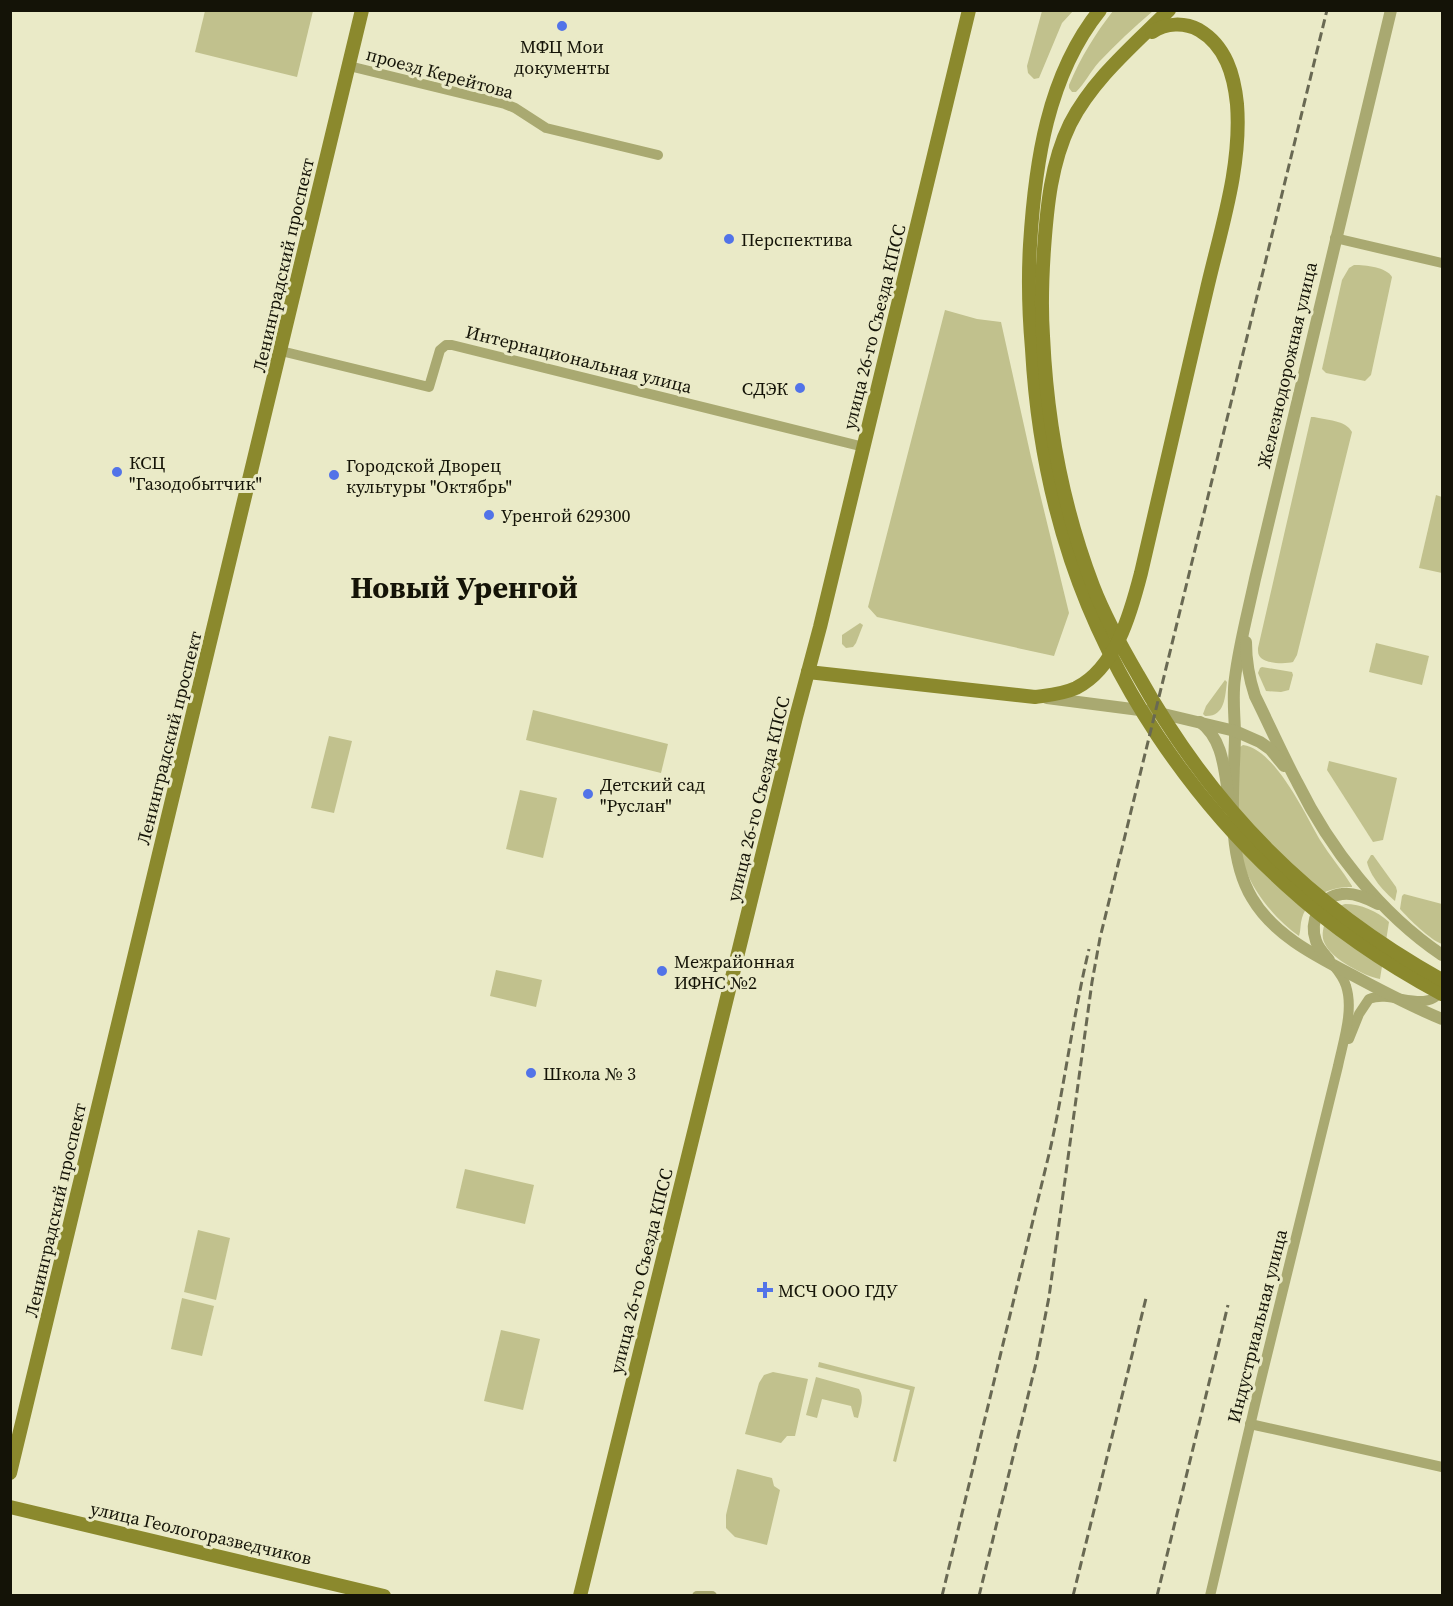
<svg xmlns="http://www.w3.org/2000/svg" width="1453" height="1606" viewBox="0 0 1453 1606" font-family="'Source Serif 4',serif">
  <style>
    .green { fill: #c1c18d }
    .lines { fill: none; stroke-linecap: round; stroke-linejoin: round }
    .minor { stroke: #a9a971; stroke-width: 10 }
    .tertiary { stroke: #a9a971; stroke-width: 12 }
    .secondary { stroke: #8b892d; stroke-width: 14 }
    .rail { stroke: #696953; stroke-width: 3; stroke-dasharray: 9 4.5; stroke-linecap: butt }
    .poi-dot { fill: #5273e8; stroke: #eaeac7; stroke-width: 2 }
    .labels { text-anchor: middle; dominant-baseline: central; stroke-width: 6; stroke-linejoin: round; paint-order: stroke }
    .poi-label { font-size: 18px; fill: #141307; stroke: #eaeac7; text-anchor: start }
    .street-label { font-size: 18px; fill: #141307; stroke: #eaeac7 }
    .town-label { font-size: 30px; font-weight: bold; fill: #141307; stroke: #eaeac7 }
  </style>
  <rect width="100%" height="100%" fill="#eaeac7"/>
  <g class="green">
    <polygon points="205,11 313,11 297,77 195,52"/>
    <polygon points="1042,11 1073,11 1062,23 1039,78 1034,79 1028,73 1027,66"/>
    <path d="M1113 11H1153C1134 27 1116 44 1099 62 1090 72 1085 83 1076 92H1072L1069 88V85C1081 57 1095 34 1113 11Z"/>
    <path d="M1354 265C1366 265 1386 267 1392 277L1371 375 1365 381 1326 373 1322 369 1342 280 1349 268Z"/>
    <polygon points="945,310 977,319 1001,322 1031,457 1069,613 1054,656 877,617 868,607"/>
    <path d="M1311 417H1314C1326 420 1346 420 1352 432L1297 655 1293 662C1286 664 1268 664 1261 658 1258 655 1258 652 1258 648Z"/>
    <polygon points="1436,495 1442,497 1442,573 1419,568"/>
    <polygon points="860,623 863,625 856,643 853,647 846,648 842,644 842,635"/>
    <polygon points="1376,643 1429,656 1422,685 1369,672"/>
    <polygon points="1262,667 1292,672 1293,675 1289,690 1281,692 1266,691 1258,673 1260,668"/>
    <path d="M1225 680 1227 682C1225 697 1225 717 1205 716L1203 714 1206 706Z"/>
    <polygon points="533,710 668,744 661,773 526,740"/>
    <polygon points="329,736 352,741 334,813 311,808"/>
    <path d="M1243 745C1275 749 1305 814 1320 840 1330 856 1342 870 1352 886V887C1331 886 1309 896 1302 918 1300 924 1301 930 1299 936 1277 921 1254 893 1245 868 1234 831 1239 785 1240 747Z"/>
    <polygon points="1329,761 1397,778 1383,840 1373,842 1327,770"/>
    <polygon points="520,790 557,798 543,858 506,849"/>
    <path d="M1371 855H1373L1396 887 1397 891 1395 901C1384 892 1370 876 1367 862Z"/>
    <path d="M1404 894 1442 904V944C1430 940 1409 919 1400 909L1402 896Z"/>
    <path d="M1345 904C1361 904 1377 911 1389 922L1380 979C1364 976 1332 959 1325 944 1321 937 1323 929 1325 922 1329 911 1335 907 1345 904Z"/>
    <polygon points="496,970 542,980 536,1007 490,996"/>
    <polygon points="465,1169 534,1185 525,1224 456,1208"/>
    <polygon points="198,1230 230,1238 216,1300 184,1292"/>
    <polygon points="182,1298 214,1306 202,1356 171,1349"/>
    <polygon points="501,1330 540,1339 523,1410 484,1401"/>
    <polygon points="819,1362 915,1387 896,1462 893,1461 910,1390 818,1367"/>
    <polygon points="773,1372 808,1379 795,1436 787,1436 781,1443 745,1434 759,1383 764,1375"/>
    <path d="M816 1377 859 1389C865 1398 860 1408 858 1418L854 1417 851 1406 822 1399 817 1418 806 1415Z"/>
    <polygon points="737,1469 772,1478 774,1486 780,1490 767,1545 735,1537 726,1528 726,1515"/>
  </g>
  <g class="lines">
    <g class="minor">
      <polyline points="349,66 505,104 515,108 546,128 658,155"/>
      <polyline points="1335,238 1442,263"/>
      <polyline points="281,351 429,387 440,350 446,345 452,345 864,447"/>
      <path d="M1349 1039 1359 1014 1369 999C1392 989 1430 1016 1442 988"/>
      <polyline points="1250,1424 1442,1467"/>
      <polyline points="697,1596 712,1596"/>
      <path d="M1210 1596 1257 1396 1338 1066C1343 1042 1354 1010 1346 986 1344 979 1339 972 1334 966"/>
    </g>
    <g class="tertiary">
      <path d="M1391 10 1255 579C1248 612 1239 645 1235 678 1232 697 1235 717 1235 737 1234 788 1225 853 1252 898 1274 936 1318 957 1356 977 1384 992 1413 1007 1442 1019"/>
      <path d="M1246 642C1246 661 1249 678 1255 696 1269 724 1282 754 1297 782 1330 849 1380 913 1442 955"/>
      <polyline points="1047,698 1155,712 1235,731 1260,742 1270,749 1284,766"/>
      <path d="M1200 722C1222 738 1224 767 1228 793"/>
      <path d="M1329 960C1324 954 1318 948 1316 941 1309 922 1320 896 1342 894 1354 892 1367 898 1378 904"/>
    </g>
    <g class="secondary">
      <path d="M1100 10C1047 76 1035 164 1030 245 1028 280 1029 315 1032 349 1036 421 1048 491 1071 560 1112 683 1190 798 1286 885 1333 928 1386 964 1442 994"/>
      <path d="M1169 10C1133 46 1093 79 1070 124 1051 163 1047 207 1044 249 1042 278 1041 307 1043 336 1047 423 1062 505 1093 586 1105 617 1121 646 1138 675 1212 808 1309 906 1442 980"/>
      <path d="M808 672 1035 697C1049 695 1063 694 1076 688 1116 668 1131 612 1141 573 1163 479 1184 386 1206 293 1220 231 1242 168 1237 104 1234 75 1226 46 1199 30 1184 22 1166 23 1152 32"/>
      <polyline points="10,1473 362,10"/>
      <polyline points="10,1507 384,1596"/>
      <polyline points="580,1596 796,717 820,627 969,10"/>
    </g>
    <g class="rail">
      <path d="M942 1596 1050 1150C1065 1083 1073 1016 1089 949"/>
      <polyline points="979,1596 1036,1363 1049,1297 1092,982 1100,938 1327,10"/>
      <polyline points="1073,1596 1146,1298"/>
      <polyline points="1157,1596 1228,1305"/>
    </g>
  </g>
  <g class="poi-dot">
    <circle cx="562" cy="26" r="6"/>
    <circle cx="729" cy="239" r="6"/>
    <circle cx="800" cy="388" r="6"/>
    <circle cx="117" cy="472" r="6"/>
    <circle cx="334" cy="475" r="6"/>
    <circle cx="489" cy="515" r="6"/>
    <circle cx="588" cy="794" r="6"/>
    <circle cx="662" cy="971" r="6"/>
    <circle cx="531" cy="1073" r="6"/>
    <path d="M762 1281h6v6h6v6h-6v6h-6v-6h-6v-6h6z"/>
  </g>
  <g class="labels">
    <g class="poi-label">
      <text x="562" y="46" text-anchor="middle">МФЦ Мои<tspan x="562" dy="21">документы</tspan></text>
      <text x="741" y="239">Перспектива</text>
      <text x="788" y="388" text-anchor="end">СДЭК</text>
      <text x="129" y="462">КСЦ<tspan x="129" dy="21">"Газодобытчик"</tspan></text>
      <text x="346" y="465">Городской Дворец<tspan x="346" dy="21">культуры "Октябрь"</tspan></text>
      <text x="501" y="515">Уренгой 629300</text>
      <text x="600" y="784">Детский сад<tspan x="600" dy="21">"Руслан"</tspan></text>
      <text x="674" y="961">Межрайонная<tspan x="674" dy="21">ИФНС №2</tspan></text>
      <text x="543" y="1073">Школа № 3</text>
      <text x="778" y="1290">МСЧ ООО ГДУ</text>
    </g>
    <g class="street-label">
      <text transform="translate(440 73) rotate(15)">проезд Керейтова</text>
      <text transform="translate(283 265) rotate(-77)">Ленинградский проспект</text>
      <text transform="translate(874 327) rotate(-76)">улица 26-го Съезда КПСС</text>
      <text transform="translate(579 359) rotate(14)">Интернациональная улица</text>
      <text transform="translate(1287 365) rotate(-77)">Железнодорожная улица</text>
      <text transform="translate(169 738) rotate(-76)">Ленинградский проспект</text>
      <text transform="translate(758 799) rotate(-76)">улица 26-го Съезда КПСС</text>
      <text transform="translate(55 1210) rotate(-77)">Ленинградский проспект</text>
      <text transform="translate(641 1271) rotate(-76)">улица 26-го Съезда КПСС</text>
      <text transform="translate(1257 1326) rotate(-76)">Индустриальная улица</text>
      <text transform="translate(201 1533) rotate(13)">улица Геологоразведчиков</text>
    </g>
    <g class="town-label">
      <text x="464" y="587">Новый Уренгой</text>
    </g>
  </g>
  <rect width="1453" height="1606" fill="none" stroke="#141307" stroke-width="24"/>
</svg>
